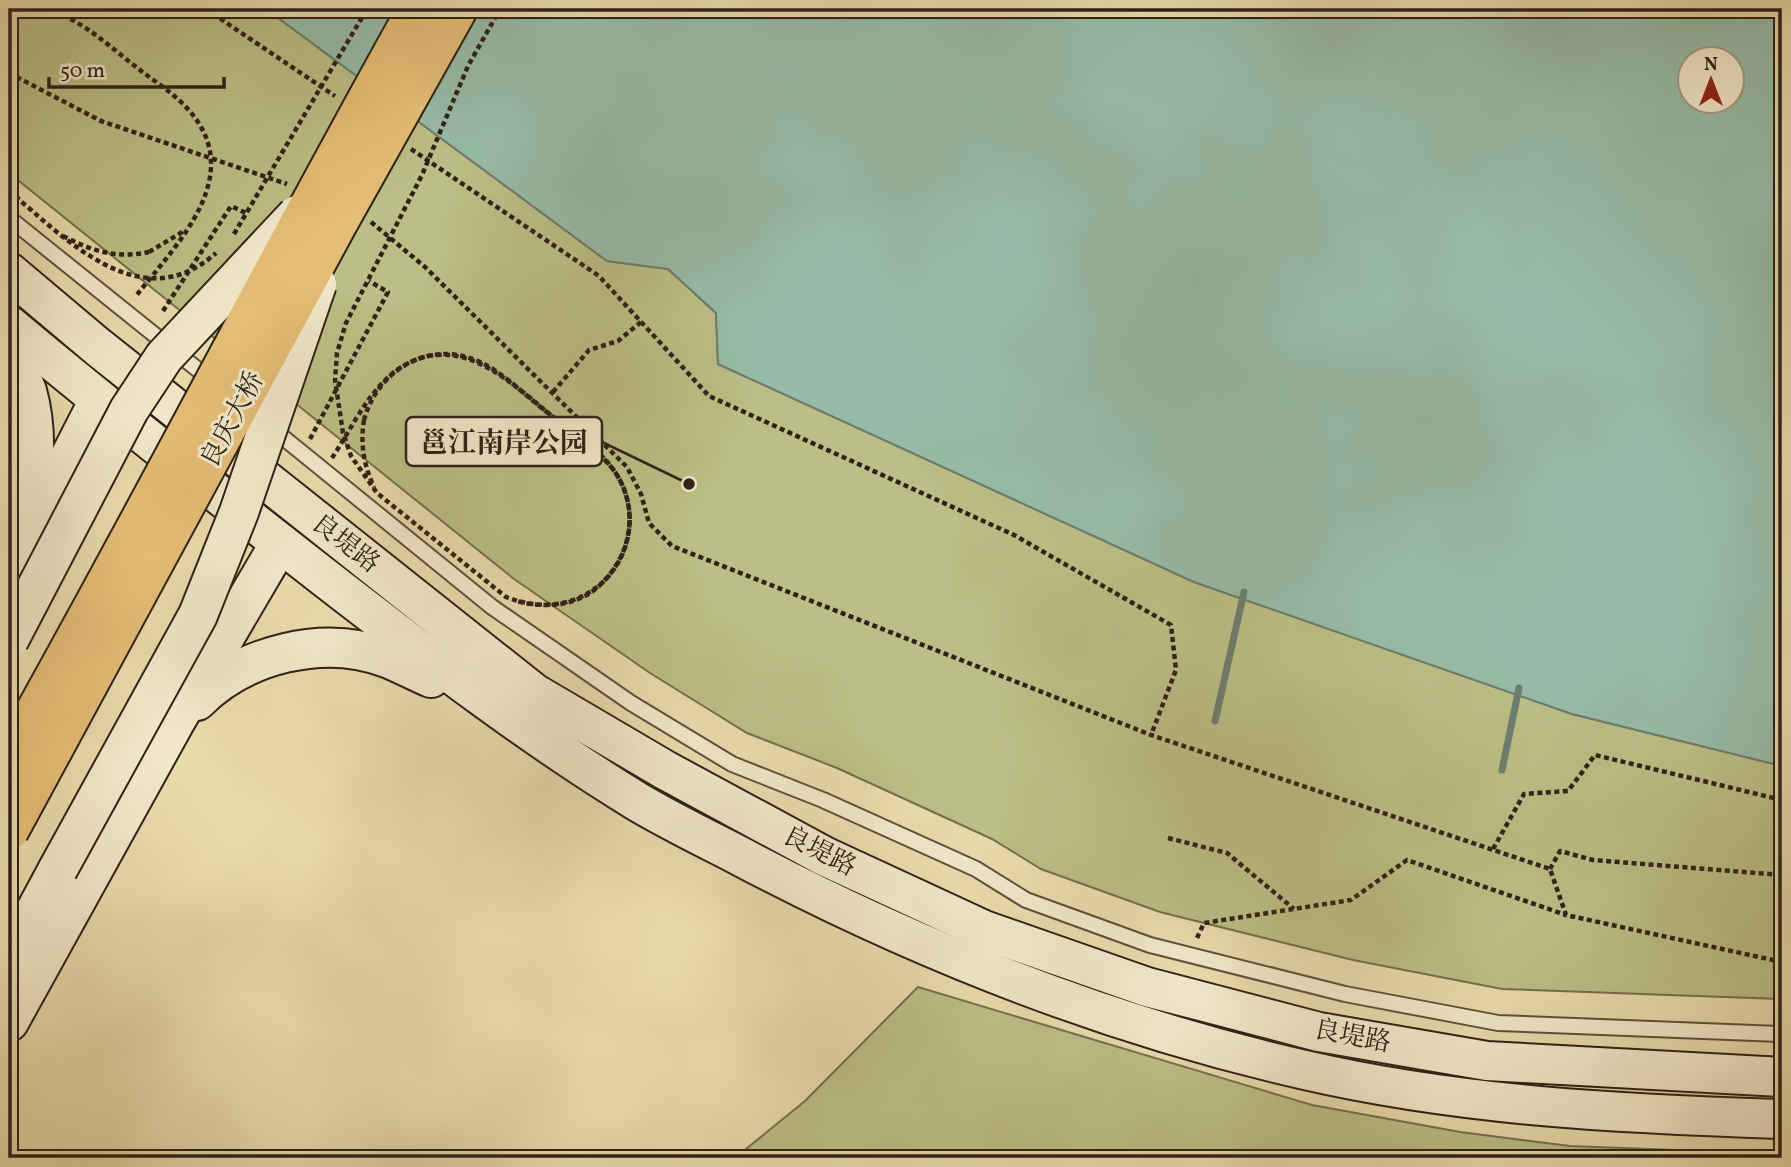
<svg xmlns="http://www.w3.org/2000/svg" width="1791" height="1167" viewBox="0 0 1791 1167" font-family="Vollkorn,'Noto Serif SC',serif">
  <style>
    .green { fill: #bbbe86; stroke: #74704e; stroke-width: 2 }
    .water { fill: #97bba8; stroke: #6d7e6e; stroke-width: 2; fill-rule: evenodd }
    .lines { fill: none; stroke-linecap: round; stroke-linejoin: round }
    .stream { stroke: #6d7e6e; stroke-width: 7 }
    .lane-casing { stroke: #5d503c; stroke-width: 18 }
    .secondary-casing { stroke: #2e2217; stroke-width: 42 }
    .path { stroke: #2e2217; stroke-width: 4.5; stroke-dasharray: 5 3.5; stroke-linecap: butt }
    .lane { stroke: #f1e7c9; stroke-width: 14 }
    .secondary { stroke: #f1e7c9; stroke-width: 38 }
    .secondary-bridge-casing { stroke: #2e2217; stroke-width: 42; stroke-linecap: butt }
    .primary-bridge-casing { stroke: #2e2217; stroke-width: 42; stroke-linecap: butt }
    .path-bridge { stroke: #2e2217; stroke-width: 4.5; stroke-dasharray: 5 3.5; stroke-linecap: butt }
    .secondary-bridge { stroke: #f1e7c9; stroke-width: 38 }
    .primary-bridge { stroke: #e4bd76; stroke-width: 38 }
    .labels { text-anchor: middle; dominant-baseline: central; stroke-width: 6; stroke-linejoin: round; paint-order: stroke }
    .street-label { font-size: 26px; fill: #2e2217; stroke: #f1e7c9 }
    .leader { fill: none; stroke: #2e2217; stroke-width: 2.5 }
    .callout-dot { fill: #2e2217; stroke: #f1e7c9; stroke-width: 2.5 }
    .callout { fill: #f1e7c9; stroke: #2e2217; stroke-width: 2.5 }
    .callout-label { font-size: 28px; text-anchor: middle; font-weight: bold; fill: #2e2217 }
  </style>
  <rect width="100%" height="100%" fill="#e9daac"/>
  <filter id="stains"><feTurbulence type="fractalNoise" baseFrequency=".00286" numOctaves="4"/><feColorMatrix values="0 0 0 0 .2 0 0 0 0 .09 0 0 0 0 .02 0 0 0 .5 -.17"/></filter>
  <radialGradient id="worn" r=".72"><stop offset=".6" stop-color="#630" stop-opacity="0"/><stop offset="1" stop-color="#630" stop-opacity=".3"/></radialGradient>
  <g class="green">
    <polygon points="9,9 266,9 607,261 668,269 716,313 718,364 1194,582 1572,714 1782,766 1782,999 1502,989 1353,960 1160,912 1041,869 992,839 837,768 747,733 650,673 514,579 9,173"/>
    <polygon points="918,987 1312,1105 1460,1132 1570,1146 1782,1154 1782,1158 735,1158 805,1101"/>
  </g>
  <path class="water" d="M266 9H1782V766L1572 714 1194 582 718 364 716 313 668 269 607 261ZM1690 60H1732V102H1690Z"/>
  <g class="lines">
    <g class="stream">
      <polyline points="1215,721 1244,592"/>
      <polyline points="1502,770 1519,688"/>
    </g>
    <g class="lane-casing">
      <g id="lane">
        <polyline points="9,218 212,381"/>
        <polyline points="269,426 492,607 631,703 732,764 823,800 976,869 1026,900 1150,945 1345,994 1498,1023 1782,1034"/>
      </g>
    </g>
    <g class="secondary-casing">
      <g id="secondary">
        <polyline points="9,272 98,347 534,693 665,770 824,856 984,930 1147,987 1319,1032 1487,1061 1782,1077"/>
        <path d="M9 325C114 413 221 497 329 581 430 659 530 736 638 802 670 821 703 837 736 854 915 949 1107 1025 1305 1070 1461 1106 1623 1114 1782 1119"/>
        <path d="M9 358C15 368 23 380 27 391 43 448 29 505 17 561"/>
        <polyline points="37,521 99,400"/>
        <path d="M197 701C244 654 323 634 387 658 402 664 417 672 431 678"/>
        <polyline points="9,960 58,869"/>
        <polyline points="9,1022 175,722 280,543"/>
      </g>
    </g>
    <g class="path">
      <polyline points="206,9 335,96"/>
      <polyline points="9,73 101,121 287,184"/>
      <polyline points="411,149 599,276 709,396 1014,535 1171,625 1176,670 1151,735"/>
      <polyline points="9,191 21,201"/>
      <polyline points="371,222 425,267 627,467 641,494 649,523 672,546 1151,735 1550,869 1566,915 1782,962"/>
      <path d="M63 236C92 251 116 259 149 252"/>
      <polyline points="163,311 231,206 248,214"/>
      <polyline points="553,392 589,350 618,341 641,322"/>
      <path d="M364 420C360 444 364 466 374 487"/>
      <polyline points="310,439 388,292 369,281"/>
      <path d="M332 458C352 428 371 385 403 366 461 332 510 382 552 416 571 431 594 446 609 464 640 501 635 551 601 584 580 606 545 609 517 601"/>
      <polyline points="1168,838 1227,853 1294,909"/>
      <polyline points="1493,849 1524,794 1568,791 1595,755 1782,800"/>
      <polyline points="1550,869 1560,851 1593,860 1782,875"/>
      <polyline points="1197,938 1204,923 1351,900 1407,860 1566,915"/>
    </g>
    <use href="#lane" class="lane"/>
    <use href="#secondary" class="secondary"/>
    <g class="secondary-bridge-casing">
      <g id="secondary-bridge">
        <polyline points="9,640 129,410 164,357 297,215"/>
        <polyline points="58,869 198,615 239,512 317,284"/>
      </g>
    </g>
    <g class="primary-bridge-casing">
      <g id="primary-bridge">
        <path d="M9 758C149 510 278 257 417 9"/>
        <polyline points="9,831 337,225 458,9"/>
      </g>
    </g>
    <g class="path-bridge">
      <path d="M47 9C83 20 111 48 140 70 154 81 170 91 182 103 252 171 179 241 136 296"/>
      <path d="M9 191C65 238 141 320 216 253"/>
      <polyline points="234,234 367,9"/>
      <polyline points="149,252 184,231"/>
      <path d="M364 420C378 368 433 337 484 364 507 376 527 397 548 413 569 430 595 447 612 468 641 505 633 559 597 587 570 608 537 609 506 597L377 493 351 456 343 433 335 380 337 353 346 323 422 175 468 66 500 9"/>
    </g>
    <use href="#secondary-bridge" class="secondary-bridge"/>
    <use href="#primary-bridge" class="primary-bridge"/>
  </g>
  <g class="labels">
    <g class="street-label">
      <text transform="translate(233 420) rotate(-62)">良庆大桥</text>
      <text transform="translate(345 544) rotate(38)">良堤路</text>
      <text transform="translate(819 852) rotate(27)">良堤路</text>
      <text transform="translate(1352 1037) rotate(11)">良堤路</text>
    </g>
  </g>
  <path class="leader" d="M689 484L602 442"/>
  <circle class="callout-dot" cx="689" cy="484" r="7"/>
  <rect class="callout" x="406" y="417" width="196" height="49" rx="7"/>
  <g class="callout-label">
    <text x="504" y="452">邕江南岸公园</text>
  </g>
  <rect width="1791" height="1167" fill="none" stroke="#e9daac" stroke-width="35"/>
  <rect x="10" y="10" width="1770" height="1146" fill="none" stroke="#2e2217" stroke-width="3.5"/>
  <rect x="18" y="18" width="1756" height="1132" fill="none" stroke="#2e2217" stroke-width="2"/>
  <g transform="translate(1711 80)"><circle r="33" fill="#f1e7c9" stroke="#a39882" stroke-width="2"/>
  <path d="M0-5L12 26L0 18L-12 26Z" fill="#8f2418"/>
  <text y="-10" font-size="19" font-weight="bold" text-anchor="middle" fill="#2e2217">N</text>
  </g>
  <path d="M49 77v10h175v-10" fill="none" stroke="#2e2217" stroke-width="3.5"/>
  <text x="60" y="77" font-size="21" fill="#2e2217" stroke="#f1e7c9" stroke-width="5" paint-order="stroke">50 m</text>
  <rect width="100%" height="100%" filter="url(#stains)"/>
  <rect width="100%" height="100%" fill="url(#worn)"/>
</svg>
